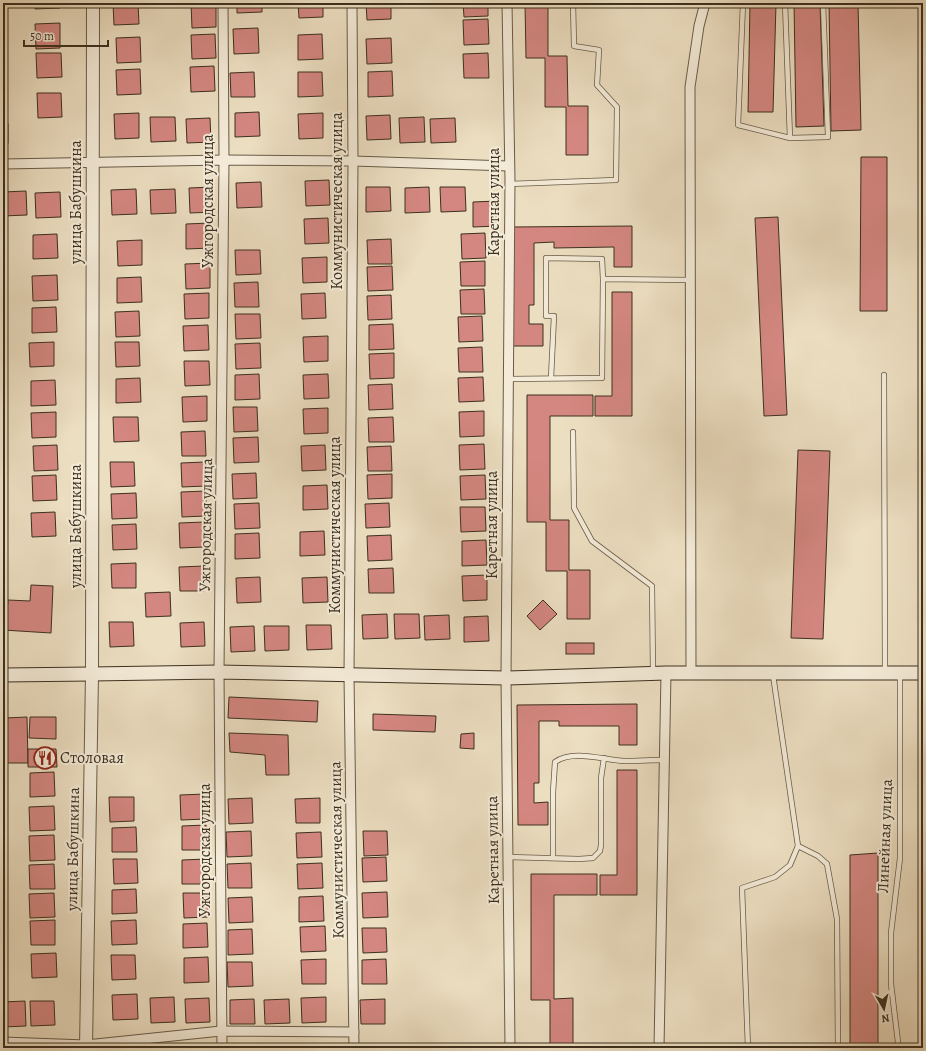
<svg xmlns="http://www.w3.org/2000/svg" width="926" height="1051" viewBox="0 0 926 1051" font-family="Alegreya,serif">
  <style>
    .building { fill: #d48781; stroke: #3c301f }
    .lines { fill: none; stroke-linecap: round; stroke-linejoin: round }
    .service-casing { stroke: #685c48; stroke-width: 6 }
    .minor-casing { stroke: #685c48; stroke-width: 11 }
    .tertiary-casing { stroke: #685c48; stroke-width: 14 }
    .secondary-casing { stroke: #3c301f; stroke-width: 15 }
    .service { stroke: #f3ead7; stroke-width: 4.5 }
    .minor { stroke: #f3ead7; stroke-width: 9 }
    .tertiary { stroke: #f3ead7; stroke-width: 12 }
    .secondary { stroke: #f3ead7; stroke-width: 13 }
    .labels { text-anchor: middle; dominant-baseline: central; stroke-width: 4; stroke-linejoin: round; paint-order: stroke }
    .street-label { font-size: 16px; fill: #3c301f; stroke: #f3ead7 }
    .poi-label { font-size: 16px; fill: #3c301f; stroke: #f3ead7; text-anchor: start }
  </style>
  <rect width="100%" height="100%" fill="#ecdec1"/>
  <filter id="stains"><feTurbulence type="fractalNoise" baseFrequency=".005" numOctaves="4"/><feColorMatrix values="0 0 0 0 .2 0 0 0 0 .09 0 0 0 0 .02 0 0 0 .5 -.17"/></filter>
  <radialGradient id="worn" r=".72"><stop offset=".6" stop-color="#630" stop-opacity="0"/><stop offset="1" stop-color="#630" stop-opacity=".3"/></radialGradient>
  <g class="building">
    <polygon points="35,3 60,3 60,8 35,9"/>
    <polygon points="113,3 138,3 139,24 114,25"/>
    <polygon points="191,3 216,3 216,27 192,28"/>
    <polygon points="237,3 262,3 262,12 237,13"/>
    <polygon points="298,3 323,3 323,17 299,18"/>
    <polygon points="366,3 391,3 391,19 367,20"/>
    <polygon points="463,3 488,3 488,16 464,17"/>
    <polygon points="525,3 548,3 548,56 567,56 568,106 588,106 588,155 566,155 566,107 545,107 545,58 526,58"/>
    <polygon points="750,3 776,3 773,112 748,112"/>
    <polygon points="794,3 820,3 824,126 796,127"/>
    <polygon points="829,3 858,3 861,130 831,131"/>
    <polygon points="488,19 489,44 464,45 463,20"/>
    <polygon points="60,23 60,48 36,49 35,24"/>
    <polygon points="258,28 259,53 234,54 233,29"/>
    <polygon points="215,34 216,58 192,59 191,35"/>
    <polygon points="322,34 323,59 298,60 298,35"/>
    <polygon points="140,37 141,62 117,63 116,38"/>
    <polygon points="391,38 392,63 367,64 366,39"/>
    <polygon points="36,53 61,53 62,77 37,78"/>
    <polygon points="488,53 489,78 464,78 463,54"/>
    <polygon points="214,66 215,91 191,92 190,67"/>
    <polygon points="140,69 141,94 117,95 116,70"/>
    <polygon points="392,71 393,96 368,97 368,72"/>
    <polygon points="254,72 255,97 231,97 230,73"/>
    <polygon points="298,72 322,72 323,96 298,97"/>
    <polygon points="37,93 61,93 62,117 38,118"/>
    <polygon points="259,112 260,136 235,137 235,113"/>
    <polygon points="139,113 139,138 115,139 114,114"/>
    <polygon points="323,113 323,138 299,139 298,114"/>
    <polygon points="390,115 391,139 367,140 366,116"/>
    <polygon points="150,117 175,117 176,141 151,142"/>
    <polygon points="424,117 425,142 400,143 399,118"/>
    <polygon points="210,118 211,142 187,143 186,119"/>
    <polygon points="455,118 456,142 431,143 430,119"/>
    <rect x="3" y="124" width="5" height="19"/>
    <polygon points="861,157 887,157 887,311 860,311"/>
    <polygon points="329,180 330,205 306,206 305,181"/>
    <polygon points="261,182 262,207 237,208 236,183"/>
    <polygon points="213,187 214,212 190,213 189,188"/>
    <polygon points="366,187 390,187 391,211 366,212"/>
    <polygon points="429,187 430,212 405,213 405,188"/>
    <polygon points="440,187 465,187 466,211 441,212"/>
    <polygon points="136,189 137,214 112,215 111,190"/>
    <polygon points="175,189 176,213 151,214 150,190"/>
    <polygon points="26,191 27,215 3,216 3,192"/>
    <polygon points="60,192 61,217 36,218 35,193"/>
    <polygon points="497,201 498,226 473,227 473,202"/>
    <polygon points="778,217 787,415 764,416 755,218"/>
    <polygon points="328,218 329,243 305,244 304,219"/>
    <polygon points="210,223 211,248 186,249 186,224"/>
    <polygon points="632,226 632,267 614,267 614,247 554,248 554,242 534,243 534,305 529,305 529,324 543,324 543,346 513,346 512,227"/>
    <polygon points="485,233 486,258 462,259 461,234"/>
    <polygon points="57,234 58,258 33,259 33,235"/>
    <polygon points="391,239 392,264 368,264 367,240"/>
    <polygon points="142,240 142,265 118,266 117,241"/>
    <polygon points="235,250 260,250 261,274 236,275"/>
    <polygon points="327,257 327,282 303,283 302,258"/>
    <polygon points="485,261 485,286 461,286 460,262"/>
    <polygon points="210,263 210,288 186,289 185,264"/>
    <polygon points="392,266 393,290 368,291 367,267"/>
    <polygon points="57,275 58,300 33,301 32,276"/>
    <polygon points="141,277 142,302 117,303 117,278"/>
    <polygon points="258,282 259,307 235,307 234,283"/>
    <polygon points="484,289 485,314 461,314 460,290"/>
    <polygon points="612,292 632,292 632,416 595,416 595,396 612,396"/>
    <polygon points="209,293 209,318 185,319 184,294"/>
    <polygon points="325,293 326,318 302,319 301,294"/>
    <polygon points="391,295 392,319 368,320 367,296"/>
    <polygon points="56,307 57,332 32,333 32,308"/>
    <polygon points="139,311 140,336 116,337 115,312"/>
    <polygon points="235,314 260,314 261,338 236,339"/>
    <polygon points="482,316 483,341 459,342 458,317"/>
    <polygon points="393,324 394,349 369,350 369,325"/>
    <polygon points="208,325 209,350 184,351 183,326"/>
    <polygon points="328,336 328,361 304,362 303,337"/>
    <polygon points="54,342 54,366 30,367 29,343"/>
    <polygon points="115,342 139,342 140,366 116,367"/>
    <polygon points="260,343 261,368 236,369 235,344"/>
    <polygon points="482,347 483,372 459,372 458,348"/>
    <polygon points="394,353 394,378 370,379 369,354"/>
    <polygon points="184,361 209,361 210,385 185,386"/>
    <polygon points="259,374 260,399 235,400 235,375"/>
    <polygon points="328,374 329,398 304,399 303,375"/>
    <polygon points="483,377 484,401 459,402 458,378"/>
    <polygon points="140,378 141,402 116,403 116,379"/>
    <polygon points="55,380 56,405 31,406 31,381"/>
    <polygon points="392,384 393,409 369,410 368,385"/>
    <polygon points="527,395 593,395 593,416 550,416 550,520 569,520 569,570 590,570 590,619 567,619 567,571 546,571 546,522 527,522"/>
    <polygon points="207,396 207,421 183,422 182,397"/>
    <polygon points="233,407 257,407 258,431 234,432"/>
    <polygon points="328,408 328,433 304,434 303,409"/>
    <polygon points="484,411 484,436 460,437 459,412"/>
    <polygon points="56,412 56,437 32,438 31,413"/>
    <polygon points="113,417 138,417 139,441 114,442"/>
    <polygon points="393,417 394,442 369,442 368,418"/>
    <polygon points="205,431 206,456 182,456 181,432"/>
    <polygon points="258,437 259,462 234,463 233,438"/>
    <polygon points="484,444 485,469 460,470 459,445"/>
    <polygon points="57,445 58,470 34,471 33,446"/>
    <polygon points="325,445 326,470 302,471 301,446"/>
    <polygon points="391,446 392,471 368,471 367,447"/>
    <polygon points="798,450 830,451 823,639 791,638"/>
    <polygon points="110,462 134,462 135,486 111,487"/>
    <polygon points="205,462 206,486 182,487 181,463"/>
    <polygon points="256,473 257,498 233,499 232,474"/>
    <polygon points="392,474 392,498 368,499 367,475"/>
    <polygon points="56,475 57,500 33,501 32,476"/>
    <polygon points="485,475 486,499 461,500 460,476"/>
    <polygon points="327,485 328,509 303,510 303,486"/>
    <polygon points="206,491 206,516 182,517 181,492"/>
    <polygon points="136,493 137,518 112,519 111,494"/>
    <polygon points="259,503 260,528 235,529 234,504"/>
    <polygon points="389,503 390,527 366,528 365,504"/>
    <polygon points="460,507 485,507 486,531 461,532"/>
    <polygon points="55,512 56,536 32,537 31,513"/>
    <polygon points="204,522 204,547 180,548 179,523"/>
    <polygon points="136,524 137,549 113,550 112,525"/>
    <polygon points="324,531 325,555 300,556 300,532"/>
    <polygon points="259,533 260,558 235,559 235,534"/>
    <polygon points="391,535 392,560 368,561 367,536"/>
    <polygon points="486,540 487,565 462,566 462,541"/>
    <polygon points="136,563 136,588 112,588 111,564"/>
    <polygon points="204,566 204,591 180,591 179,567"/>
    <polygon points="393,568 394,593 369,593 368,569"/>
    <polygon points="487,575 487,600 463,601 462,576"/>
    <polygon points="260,577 261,602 237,603 236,578"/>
    <polygon points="327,577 328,602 303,603 302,578"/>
    <polygon points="31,585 53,586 51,633 3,630 3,611 7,611 8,600 30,601"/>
    <polygon points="170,592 171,616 146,617 145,593"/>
    <polygon points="543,600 557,614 540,630 527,616"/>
    <polygon points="387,614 388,638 363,639 362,615"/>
    <polygon points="394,614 419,614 420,638 395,639"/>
    <polygon points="449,615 450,639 425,640 424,616"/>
    <polygon points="488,616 489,641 464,642 464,617"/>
    <polygon points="109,622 133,622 134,646 110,647"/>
    <polygon points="204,622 205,646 181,647 180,623"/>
    <polygon points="306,625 331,625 332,649 307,650"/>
    <polygon points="254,626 255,651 231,652 230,627"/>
    <polygon points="264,626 289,626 289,650 265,651"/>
    <rect x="566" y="643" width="28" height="11"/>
    <polygon points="229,697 318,701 317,722 228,718"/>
    <polygon points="637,704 637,745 619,745 619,726 559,726 559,721 539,721 539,783 534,783 534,803 548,802 548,825 518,825 517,705"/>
    <polygon points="373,714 436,716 435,732 373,730"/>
    <polygon points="27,717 28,763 6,763 5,718"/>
    <polygon points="30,717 56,717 56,739 29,738"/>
    <polygon points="229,733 288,735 289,775 266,775 265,755 230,752"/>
    <polygon points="474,733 474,749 460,748 461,734"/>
    <polygon points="28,749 56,749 57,767 28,767"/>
    <polygon points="617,770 637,770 637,895 600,895 600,875 617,875"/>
    <polygon points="54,772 55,796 30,797 30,773"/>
    <polygon points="205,794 206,819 181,820 180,795"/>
    <polygon points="109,797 134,797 134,821 110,822"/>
    <polygon points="252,798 253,823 229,824 228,799"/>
    <polygon points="320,798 320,823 296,823 295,799"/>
    <polygon points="54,806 55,830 30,831 29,807"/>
    <polygon points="206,825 207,850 182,850 182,826"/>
    <polygon points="136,827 137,852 112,852 112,828"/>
    <polygon points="251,831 252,856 227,857 226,832"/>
    <polygon points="363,831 387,831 388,855 364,856"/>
    <polygon points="321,832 322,857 297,858 296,833"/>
    <polygon points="54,835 55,860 30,861 29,836"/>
    <polygon points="878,853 878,1048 850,1048 850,855"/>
    <polygon points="386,857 387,881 363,882 362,858"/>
    <polygon points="113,859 137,859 138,883 114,884"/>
    <polygon points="206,859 207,884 182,884 182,860"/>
    <polygon points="251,863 252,888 228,888 227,864"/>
    <polygon points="322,863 323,888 298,889 297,864"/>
    <polygon points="54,864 55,889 30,889 29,865"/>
    <polygon points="531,874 597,874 597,895 554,895 554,999 573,998 573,1048 550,1048 550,1000 531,1000"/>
    <polygon points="136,889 137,913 112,914 112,890"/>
    <polygon points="387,892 388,917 363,918 362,893"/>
    <polygon points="54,893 55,917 30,918 29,894"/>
    <polygon points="183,893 208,893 208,917 184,918"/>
    <polygon points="323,896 324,921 299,922 299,897"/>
    <polygon points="252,897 253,922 229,923 228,898"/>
    <polygon points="55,920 55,945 31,945 30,921"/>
    <polygon points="136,920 137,944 112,945 111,921"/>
    <polygon points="207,923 208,947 183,948 183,924"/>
    <polygon points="325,926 326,951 301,952 300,927"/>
    <polygon points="362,928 386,928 387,952 363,953"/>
    <polygon points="252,929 253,954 228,955 228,930"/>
    <polygon points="56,953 57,977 32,978 31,954"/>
    <polygon points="111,955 135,955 136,979 112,980"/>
    <polygon points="208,957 209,982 184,983 184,958"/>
    <polygon points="326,959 326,984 302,984 301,960"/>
    <polygon points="386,959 387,984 362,984 362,960"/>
    <polygon points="227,962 252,962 253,986 228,987"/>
    <polygon points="137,994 138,1019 113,1020 112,995"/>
    <polygon points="174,997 175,1022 151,1023 150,998"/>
    <polygon points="326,997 326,1022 302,1023 301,998"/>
    <polygon points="209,998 210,1022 186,1023 185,999"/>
    <polygon points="254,999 255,1024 230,1024 230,1000"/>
    <polygon points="289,999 290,1023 265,1024 264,1000"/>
    <polygon points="385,999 385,1024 361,1024 360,1000"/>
    <polygon points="25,1001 26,1026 3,1027 3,1002"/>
    <polygon points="30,1001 54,1001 55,1025 31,1026"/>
  </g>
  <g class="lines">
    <g class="service-casing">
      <g id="service">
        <polyline points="743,3 738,125 790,138"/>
        <polyline points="785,3 790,138 828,137 823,3"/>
        <polyline points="509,184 616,180 617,107 597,85 599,50 574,46 573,3"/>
        <polyline points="884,375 885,671"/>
        <polyline points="551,378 554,316 546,316 546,258 602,259 603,279"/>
        <polyline points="508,379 602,378 603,279 690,280"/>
        <polyline points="573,432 574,508 592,541 652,586 653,672"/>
        <polyline points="798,846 818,856 827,864 837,919 838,1048"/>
        <polyline points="508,857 579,859 593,858 600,851 601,845 601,778 604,758"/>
        <path d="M553 858V792L555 762C573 749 603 760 624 761 638 761 651 760 664 760"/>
        <polyline points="748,1048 742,888 775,877 790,865 798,846 773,675"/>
        <polyline points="898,1048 898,1042 891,984 891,933 900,858 900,675"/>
      </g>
    </g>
    <g class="minor-casing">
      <g id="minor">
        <polyline points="352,3 353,161 349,675 354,1048"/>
        <polyline points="507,3 510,180 506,678 510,1048"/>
        <polyline points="3,164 224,160 353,161 509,166"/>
        <polyline points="691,674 690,87 699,26 705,3"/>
        <polyline points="3,1042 86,1045 221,1031 354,1032"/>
        <polyline points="222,1048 219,672 224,160 223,3"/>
        <polyline points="659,1048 666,673"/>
      </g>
    </g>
    <g class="tertiary-casing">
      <polyline id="tertiary" points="86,1048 92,674 93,3"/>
    </g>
    <g class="secondary-casing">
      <polyline id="secondary" points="3,675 92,674 219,672 506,678 666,673 923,673"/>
    </g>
    <use href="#service" class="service"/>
    <use href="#minor" class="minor"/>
    <use href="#tertiary" class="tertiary"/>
    <use href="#secondary" class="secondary"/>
  </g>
  <defs>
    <g id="restaurant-ring" transform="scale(1.15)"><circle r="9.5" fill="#f3ead7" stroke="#8f2418" stroke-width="1.5"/><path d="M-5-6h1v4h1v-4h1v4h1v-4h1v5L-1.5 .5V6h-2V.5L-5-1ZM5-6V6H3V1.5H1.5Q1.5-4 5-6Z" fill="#8f2418"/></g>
  </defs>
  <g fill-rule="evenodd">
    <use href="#restaurant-ring" x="45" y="758"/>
  </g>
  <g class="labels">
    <g class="street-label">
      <text transform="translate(208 201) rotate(-90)">Ужгородская улица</text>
      <text transform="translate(337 201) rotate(-90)">Коммунистическая улица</text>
      <text transform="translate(76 202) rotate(-90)">улица Бабушкина</text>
      <text transform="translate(494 202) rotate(-90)">Каретная улица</text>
      <text transform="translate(206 525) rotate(-89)">Ужгородская улица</text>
      <text transform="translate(335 525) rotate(-90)">Коммунистическая улица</text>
      <text transform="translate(492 525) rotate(-90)">Каретная улица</text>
      <text transform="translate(76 526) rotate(-90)">улица Бабушкина</text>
      <text transform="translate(885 836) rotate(-88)">Линейная улица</text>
      <text transform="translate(73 849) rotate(-89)">улица Бабушкина</text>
      <text transform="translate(205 850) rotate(-90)">Ужгородская улица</text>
      <text transform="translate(337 850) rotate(-91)">Коммунистическая улица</text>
      <text transform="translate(493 850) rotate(-91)">Каретная улица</text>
    </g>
    <g class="poi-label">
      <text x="60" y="758">Столовая</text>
    </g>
  </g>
  <rect width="926" height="1051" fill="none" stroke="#ecdec1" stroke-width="16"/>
  <rect x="4" y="4" width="918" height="1043" fill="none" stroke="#3c301f" stroke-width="2"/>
  <rect x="8" y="8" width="910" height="1035" fill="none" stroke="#3c301f"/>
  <g transform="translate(884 1009) rotate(171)" stroke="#f3ead7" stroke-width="3" paint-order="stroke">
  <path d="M0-3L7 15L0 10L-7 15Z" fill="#3c301f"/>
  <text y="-6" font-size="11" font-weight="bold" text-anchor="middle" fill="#3c301f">N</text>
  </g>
  <path d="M24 40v6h84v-6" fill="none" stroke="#3c301f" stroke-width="2"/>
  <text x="30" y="40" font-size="12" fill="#3c301f" stroke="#f3ead7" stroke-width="3" paint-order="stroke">50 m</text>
  <rect width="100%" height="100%" filter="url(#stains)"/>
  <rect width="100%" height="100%" fill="url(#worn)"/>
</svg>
